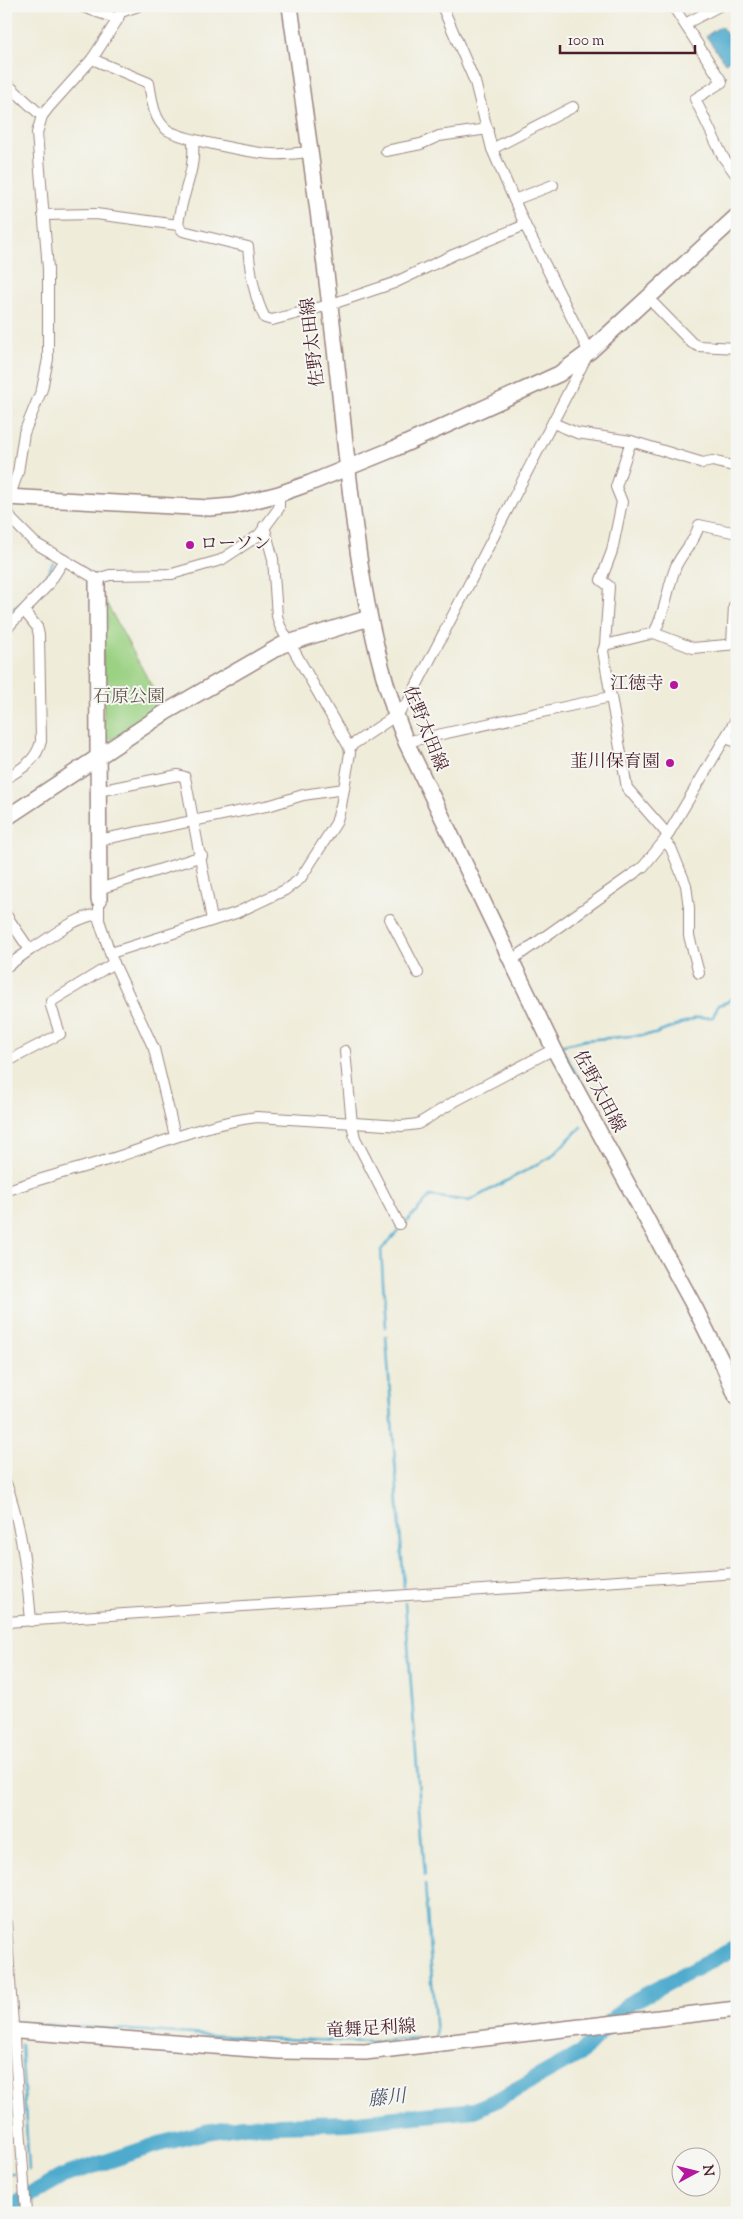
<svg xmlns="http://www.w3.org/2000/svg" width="743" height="2219" viewBox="0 0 743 2219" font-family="'Sorts Mill Goudy','Noto Serif JP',serif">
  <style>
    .green { fill: #9bd183; stroke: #727857 }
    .water { fill: #4fabcd; stroke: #4c657c }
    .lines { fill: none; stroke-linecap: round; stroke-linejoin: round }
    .stream { stroke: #4fabcd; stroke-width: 2.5 }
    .river { stroke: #4fabcd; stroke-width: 16 }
    .street-casing { stroke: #9c8682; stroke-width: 12 }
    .secondary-casing { stroke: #9c8682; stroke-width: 18 }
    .street { stroke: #fff; stroke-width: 10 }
    .secondary { stroke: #fff; stroke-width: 15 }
    .poi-dot { fill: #b5179e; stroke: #f6f6f2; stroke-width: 2 }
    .labels { text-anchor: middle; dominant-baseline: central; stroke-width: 4; stroke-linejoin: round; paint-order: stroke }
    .street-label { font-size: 18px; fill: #4a1f2b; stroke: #f6f6f2 }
    .poi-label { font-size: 18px; fill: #4a1f2b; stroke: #f6f6f2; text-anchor: end }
    .park-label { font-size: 18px; fill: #625445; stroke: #f6f6f2 }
    .water-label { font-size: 19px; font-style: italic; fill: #4c576c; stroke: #f6f6f2 }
  </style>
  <rect width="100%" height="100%" fill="#f6f6f2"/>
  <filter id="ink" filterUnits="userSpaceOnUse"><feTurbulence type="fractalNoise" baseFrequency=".02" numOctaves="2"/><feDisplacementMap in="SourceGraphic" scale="10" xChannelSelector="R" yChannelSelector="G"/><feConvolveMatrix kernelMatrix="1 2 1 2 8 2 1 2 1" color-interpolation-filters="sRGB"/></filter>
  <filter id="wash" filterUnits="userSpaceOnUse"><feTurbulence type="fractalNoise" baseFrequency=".0096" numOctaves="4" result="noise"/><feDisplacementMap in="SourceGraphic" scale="20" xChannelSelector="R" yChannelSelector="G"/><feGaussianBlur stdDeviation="1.12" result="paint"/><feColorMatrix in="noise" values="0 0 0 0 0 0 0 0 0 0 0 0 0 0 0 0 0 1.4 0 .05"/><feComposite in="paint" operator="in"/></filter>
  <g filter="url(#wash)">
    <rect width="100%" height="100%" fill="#efecd9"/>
    <polygon class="green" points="102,595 161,703 161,709 111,740 104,736"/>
    <polygon class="water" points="721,26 737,49 737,55 725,63 706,36"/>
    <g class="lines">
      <g class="stream">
        <path d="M6 612 8 610C28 605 44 581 53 563"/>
        <polyline points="586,1091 560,1046 585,1040 655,1034 696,1018 713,1017 718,1005 728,1002 737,994"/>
        <polyline points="386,1327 381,1250 430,1196 469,1201 551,1157 581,1127"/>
        <polyline points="386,1336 404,1587"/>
        <polyline points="405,1603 425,1876"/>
        <polyline points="425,1884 436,2037"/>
        <polyline points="19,2023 256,2038 370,2042 417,2038"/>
        <polyline points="21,2044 29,2170"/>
        <polyline points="6,2174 14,2174"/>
      </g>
      <polyline class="river" points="6,2208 63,2176 159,2144 206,2132 243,2126 347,2123 474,2110 499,2099 581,2053 628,2004 737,1947"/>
    </g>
  </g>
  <g filter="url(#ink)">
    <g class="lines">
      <g class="street-casing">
        <g id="street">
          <polyline points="80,6 118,19"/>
          <polyline points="122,6 118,19 92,59 49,107 42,116 37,133 48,269 48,359 42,389 24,433 18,472 7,504 7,510 12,520 35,543 93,577 97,581 103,577 110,575 172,574 221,560 259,535 279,508 279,494"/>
          <polyline points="673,6 722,82 695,99 723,157 737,176"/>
          <polyline points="121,12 138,6"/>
          <polyline points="685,24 719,6"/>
          <path d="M92 59 149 83C152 99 153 118 166 129 178 139 254 153 272 154 284 155 298 153 310 152"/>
          <polyline points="6,83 42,116"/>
          <polyline points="492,149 573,107"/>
          <polyline points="386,151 421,144 439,136 488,129"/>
          <polyline points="514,200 553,185"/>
          <path d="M43 215 96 214 178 225 183 231 248 247C250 270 254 298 265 318L272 320 329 305 394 283 453 255 525 225"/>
          <path d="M178 225C181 193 196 174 193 140"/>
          <polyline points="647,297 692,343 698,346 737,348"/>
          <polyline points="553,423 577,433 631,441 703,463 712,461 737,467"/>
          <polyline points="6,629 48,585 64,560"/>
          <path d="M654 633C666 612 667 588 676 566 683 551 695 542 699 525L737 533"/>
          <polyline points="732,644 734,606"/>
          <polyline points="605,645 609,586 601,580 612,551 622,502 616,487 631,441"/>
          <polyline points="725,738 737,742"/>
          <polyline points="406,742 610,697"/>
          <polyline points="349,747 395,716 408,702 589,352 525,225 492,149 475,82 442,6"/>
          <path d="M6 778C22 769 37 760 41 741L39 635 37 627 25 612"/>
          <polyline points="98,791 178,775 185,777 212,920"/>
          <polyline points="668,835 627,788 603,651 605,645 654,633 693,648 737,644"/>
          <polyline points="99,840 271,805 303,795 344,789"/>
          <polyline points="664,841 671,848 686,885 689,908 689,936 699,973"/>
          <polyline points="99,889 202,856"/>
          <polyline points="99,900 99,920 112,959 154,1049 175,1136"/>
          <path d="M6 915 30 950C50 938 74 917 99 914"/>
          <polyline points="390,919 418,973"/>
          <polyline points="111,953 236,913 285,890 300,879 336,823 341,806 350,753 349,747 280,626 277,616 273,559 264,526"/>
          <polyline points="512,960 643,867 664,841 737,718"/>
          <polyline points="6,967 30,950"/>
          <polyline points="345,1051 352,1124 355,1138 399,1224"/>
          <polyline points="6,1062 60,1034 51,1006 52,1001 114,963"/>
          <path d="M6 1191C42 1177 80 1169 117 1157 163 1142 209 1123 257 1117L402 1126 418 1124 457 1100 554 1049"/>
          <path d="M6 1483C22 1527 27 1574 31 1621"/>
          <polyline points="6,1622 737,1573"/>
          <polyline points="6,1923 26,2213"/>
        </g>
      </g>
      <g class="secondary-casing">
        <g id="secondary">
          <path d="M290 6C307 129 325 253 338 376 351 498 360 627 406 742L554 1049 695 1308 723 1364 737 1398"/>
          <polyline points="6,497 209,508 233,506 279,494 310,483 396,448 559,374 589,352 737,216"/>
          <polyline points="97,581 99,900"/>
          <polyline points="6,818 166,712 282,645 369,618"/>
          <polyline points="6,2030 279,2051 365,2052 737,2009"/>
        </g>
      </g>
      <use href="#street" class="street"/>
      <use href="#secondary" class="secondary"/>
    </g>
  </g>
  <g class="poi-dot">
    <circle cx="190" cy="545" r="5"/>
    <circle cx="674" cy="685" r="5"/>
    <circle cx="670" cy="763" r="5"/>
  </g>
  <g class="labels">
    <g class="street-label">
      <text transform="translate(314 342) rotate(-97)">佐野太田線</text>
      <text transform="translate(424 729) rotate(68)">佐野太田線</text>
      <text transform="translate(598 1092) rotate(62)">佐野太田線</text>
      <text transform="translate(371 2030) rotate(-3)">竜舞足利線</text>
    </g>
    <g class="poi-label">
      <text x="200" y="545" text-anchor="start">ローソン</text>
      <text x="664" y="685">江徳寺</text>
      <text x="660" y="763">韮川保育園</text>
    </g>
    <g class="park-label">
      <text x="129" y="698">石原公園</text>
    </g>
    <g class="water-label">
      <text transform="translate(387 2099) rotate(-6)">藤川</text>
    </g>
  </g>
  <rect width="743" height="2219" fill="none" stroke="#f6f6f2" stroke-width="25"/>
  <g transform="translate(696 2172) rotate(83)"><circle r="24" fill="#f6f6f2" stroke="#b1a0a2"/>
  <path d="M0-4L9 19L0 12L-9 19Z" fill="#b5179e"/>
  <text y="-8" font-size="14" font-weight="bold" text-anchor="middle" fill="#4a1f2b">N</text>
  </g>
  <path d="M560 45v8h135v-8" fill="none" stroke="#4a1f2b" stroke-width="2.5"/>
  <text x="568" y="45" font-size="15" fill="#4a1f2b" stroke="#f6f6f2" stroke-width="4" paint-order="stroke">100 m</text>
</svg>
